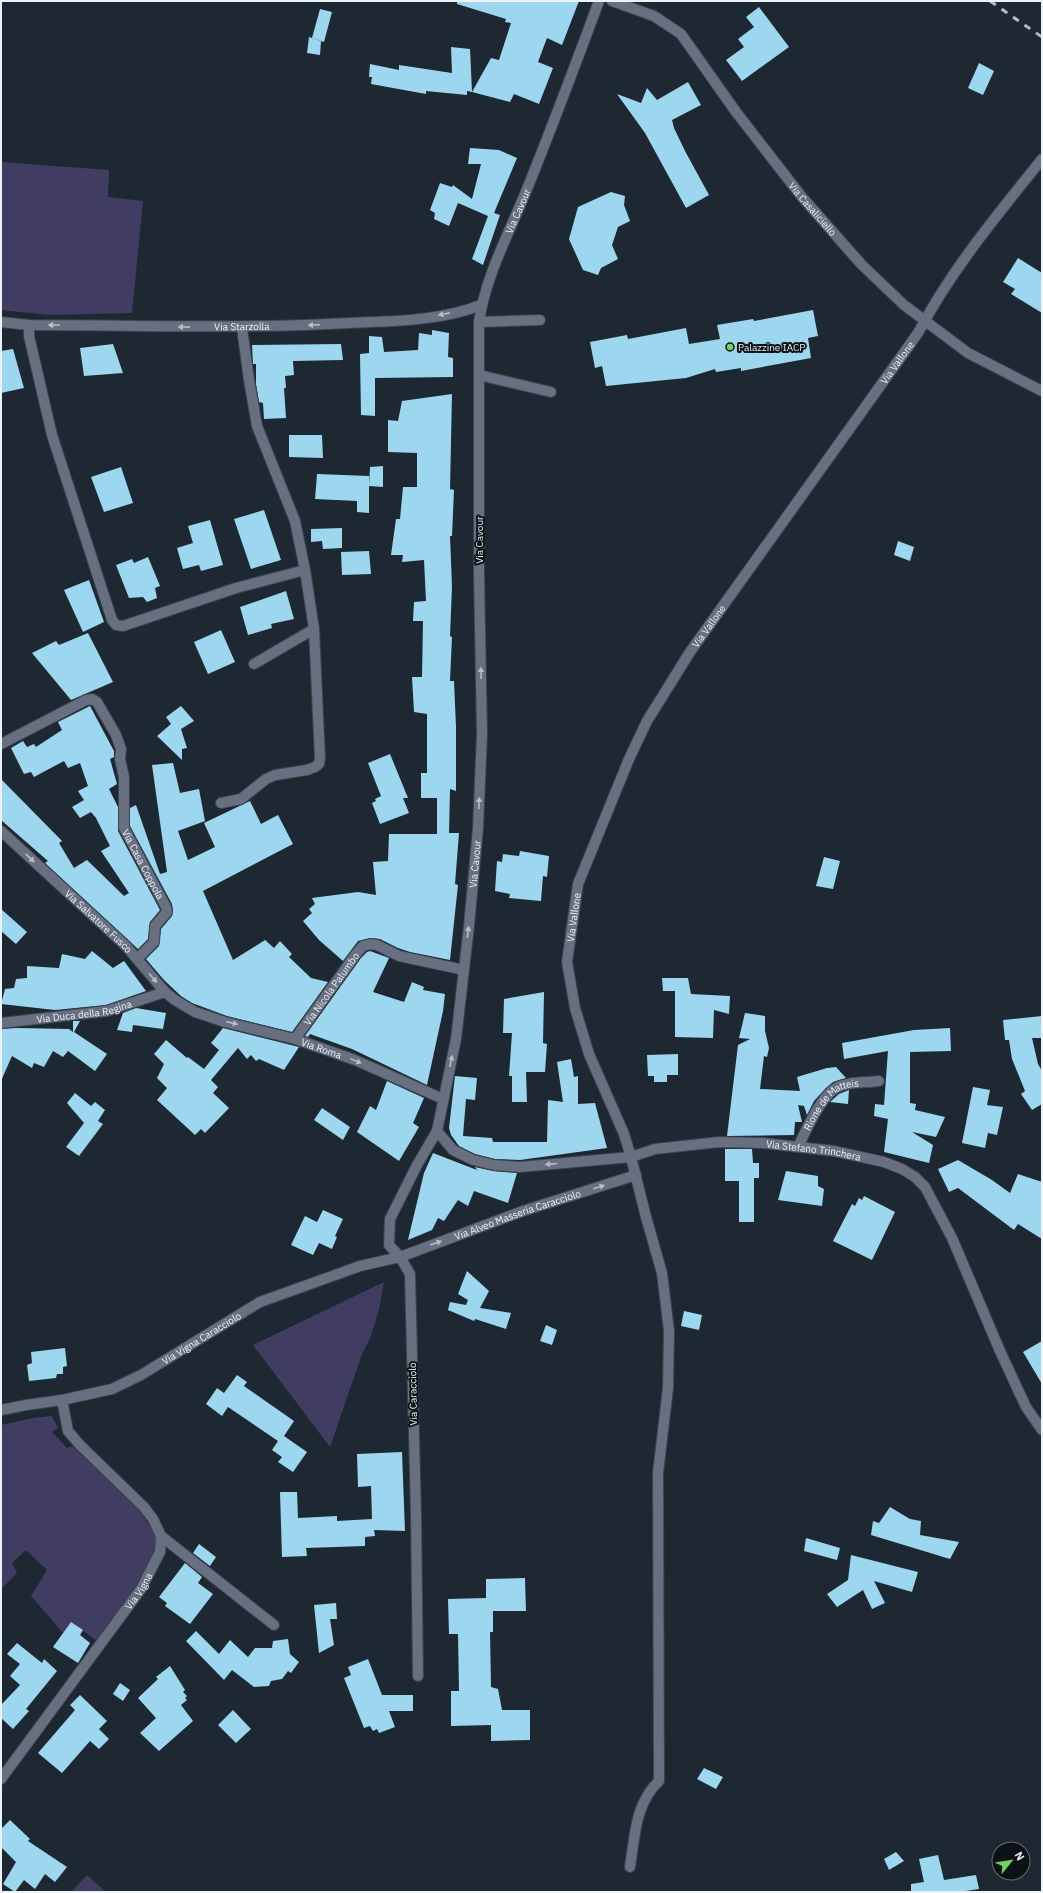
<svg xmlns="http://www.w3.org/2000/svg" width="1043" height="1893" viewBox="0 0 1043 1893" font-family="'IBM Plex Sans',sans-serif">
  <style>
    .green { fill: #413d62 }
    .building { fill: #9cd7ef }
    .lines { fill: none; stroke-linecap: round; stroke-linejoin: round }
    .minor-casing { stroke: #3b444e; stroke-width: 12 }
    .minor { stroke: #676f81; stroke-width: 10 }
    .rail { stroke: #b4bcc3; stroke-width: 3; stroke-dasharray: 7 7; stroke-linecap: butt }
    .oneway { fill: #b6bec8 }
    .poi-dot { fill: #70d35f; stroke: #0c1115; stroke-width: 1.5 }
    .labels { text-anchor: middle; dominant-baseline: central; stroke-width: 4; stroke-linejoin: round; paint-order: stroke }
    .street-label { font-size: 10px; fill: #ebf2f8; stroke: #0c1115 }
    .poi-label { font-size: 10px; fill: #ebf2f8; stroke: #0c1115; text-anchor: start }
  </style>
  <rect width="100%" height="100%" fill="#1e2832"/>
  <g class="green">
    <polygon points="1,162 109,170 108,197 143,201 132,313 50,315 1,310"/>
    <polygon points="384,1282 379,1309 371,1336 362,1354 330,1447 253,1345"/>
    <polygon points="52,1416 58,1428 52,1432 67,1448 72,1446 138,1507 155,1535 155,1554 131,1593 96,1640 71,1622 63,1633 31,1596 47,1570 26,1550 12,1563 17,1573 1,1589 1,1425 33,1418"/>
    <polygon points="87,1875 106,1892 71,1892"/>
  </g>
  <g class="building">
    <polygon points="457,1 579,1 562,45 547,38 538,62 553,68 539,104 514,94 510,102 472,92 491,58 499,60 511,23 505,22 506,19 457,4"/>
    <polygon points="759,7 789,47 742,81 726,60 744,47 738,39 754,27 746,17"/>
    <polygon points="320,9 332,12 324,42 312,38"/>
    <polygon points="309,37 321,41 320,55 307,53"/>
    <polygon points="451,47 470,49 472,92 467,91 467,95 426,91 426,94 371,84 372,77 369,77 370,64 399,70 399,65 452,73"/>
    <polygon points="979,63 994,71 983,95 968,88"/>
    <polygon points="688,82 701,105 672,120 674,128 685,151 709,195 686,208 645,133 617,94 641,103 647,88 657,100"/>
    <polygon points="470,148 499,150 517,158 494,213 500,215 483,265 472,259 488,216 458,203 449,226 434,219 435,213 430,210 440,183 452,187 453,185 472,199 481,164 468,164"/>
    <polygon points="611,192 625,196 624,205 630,221 618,227 612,245 618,259 601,268 598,275 583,270 569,239 578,207"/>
    <polygon points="1018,258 1042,273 1042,313 1011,294 1015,289 1003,282"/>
    <polygon points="813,310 818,336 808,338 811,358 741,371 741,368 716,372 715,369 686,378 606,386 602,366 595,368 590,342 627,335 628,339 686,328 689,344 720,339 717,325 753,319 754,321"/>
    <polygon points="432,330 449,333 448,357 453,358 453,377 375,378 375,416 361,415 360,354 369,353 369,336 382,337 384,352 418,350 419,333 432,335"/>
    <polygon points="113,344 123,373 84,376 80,348"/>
    <polygon points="341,344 343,360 293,361 294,375 285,376 286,388 284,388 286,418 264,419 263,403 259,402 256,384 256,364 253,364 252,345"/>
    <polygon points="13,349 24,388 1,393 1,351"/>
    <polygon points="452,394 450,489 454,490 452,536 450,536 452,587 450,636 452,637 450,681 454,681 456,727 456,791 450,789 449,833 459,833 455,884 458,885 450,960 410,952 398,948 380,939 371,938 358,941 343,961 319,940 303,921 312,913 309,909 315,904 312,898 358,892 376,895 373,862 388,861 389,834 437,834 437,798 421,798 421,773 427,773 427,714 414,712 412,677 422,677 423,621 413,621 414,602 426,601 424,560 402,562 403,555 391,555 396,519 400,519 403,487 417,487 417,453 388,452 388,420 398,421 402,401"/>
    <polygon points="289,435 322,435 323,458 289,457"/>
    <polygon points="383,466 383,487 369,486 370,467"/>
    <polygon points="121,467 133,503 104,512 91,477"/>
    <polygon points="317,474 369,476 369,513 357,512 357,501 315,499"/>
    <polygon points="264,510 281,560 251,569 234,519"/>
    <polygon points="210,520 223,565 201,571 199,565 183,569 177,548 193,543 188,526"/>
    <polygon points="342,528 342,548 323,549 322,541 311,542 311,529"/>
    <polygon points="898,541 914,547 910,561 894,555"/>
    <polygon points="369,551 371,574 342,575 341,552"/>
    <polygon points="148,557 160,586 155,588 157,598 147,602 143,597 129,598 116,565 132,559 134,563"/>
    <polygon points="89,580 104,622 83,632 64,590"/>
    <polygon points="286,591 294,619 271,624 272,628 248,635 240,607"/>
    <polygon points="221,630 235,662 208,674 194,642"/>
    <polygon points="88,633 113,682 71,700 32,653 56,641 59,645"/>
    <polygon points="90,706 114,751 114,757 110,759 117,784 109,789 118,807 118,831 160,910 150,922 148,939 138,949 45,863 48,861 1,820 1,779 62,841 59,843 74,868 87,860 124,896 129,893 101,851 110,846 96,818 91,812 80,818 72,807 84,800 78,791 88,786 80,763 68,768 64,761 34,777 31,772 24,774 11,748 23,741 27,747 34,744 36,747 62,730 58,722"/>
    <polygon points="181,706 194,721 181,729 187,748 182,749 182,760 157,736 171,724 166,717"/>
    <polygon points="390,754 408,798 403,798 409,813 380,824 372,803 376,801 375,799 381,796 368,763"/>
    <polygon points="173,763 180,793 199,789 205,821 178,831 188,860 215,847 204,823 250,801 261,824 278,815 293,844 203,891 233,960 265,940 274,948 280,941 292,954 289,957 311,978 328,982 292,1032 227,1016 192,1003 181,996 164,980 146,959 159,946 161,929 172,916 173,911 172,904 130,826 130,808 136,805 160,874 167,872 152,765"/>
    <polygon points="520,851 549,856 547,877 543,876 541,901 509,898 510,894 495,891 497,861 502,862 503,854 519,856"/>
    <polygon points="824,857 840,861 833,889 816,886"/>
    <polygon points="1,909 27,932 16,944 1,931"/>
    <polygon points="92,951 113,968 124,961 146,991 106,1005 55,1010 1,1004 5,989 14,988 16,979 27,978 27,966 59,968 62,954 85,959"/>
    <polygon points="370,951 389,958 373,992 404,1002 412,982 424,987 423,990 445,994 443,1011 427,1085 352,1049 310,1034 308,1037 305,1036 361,958 367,952"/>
    <polygon points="662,978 688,978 691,994 730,996 729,1014 714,1010 713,1038 675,1037 675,991 663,991"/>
    <polygon points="544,992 543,1043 547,1044 545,1072 526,1072 527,1102 512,1102 512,1076 509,1076 512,1033 503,1033 504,999"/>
    <polygon points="136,1008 166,1013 163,1029 133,1025 132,1032 117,1030 123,1013"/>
    <polygon points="745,1013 765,1016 765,1031 769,1048 767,1057 764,1056 760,1089 800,1091 797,1077 827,1068 836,1067 846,1078 833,1082 826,1088 814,1101 807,1115 804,1106 798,1105 802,1122 795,1122 794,1135 727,1136 738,1045 750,1039 739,1038"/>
    <polygon points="1042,1016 1042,1038 1032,1038 1038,1064 1042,1071 1042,1104 1032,1110 1021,1094 1025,1091 1012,1059 1009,1040 1005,1040 1003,1020"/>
    <polygon points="73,1021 80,1021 74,1032 107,1054 95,1071 68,1051 63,1057 53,1051 44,1067 34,1063 32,1068 12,1056 1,1081 1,1029 17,1028 69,1029 73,1032"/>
    <polygon points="223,1028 299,1047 284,1070 259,1059 256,1061 251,1055 247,1059 238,1048 211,1080 218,1087 213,1093 229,1108 205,1133 201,1129 195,1135 157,1100 167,1088 157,1078 164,1064 154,1054 166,1040 187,1058 188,1057 204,1069 219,1050 211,1043"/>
    <polygon points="950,1028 951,1051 910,1052 910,1103 916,1104 915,1110 945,1117 936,1137 912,1132 933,1145 929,1163 884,1152 888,1119 874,1116 875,1104 884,1105 888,1051 844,1059 842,1043 914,1030"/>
    <polygon points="678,1054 678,1075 667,1075 667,1082 654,1082 654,1076 648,1076 647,1055"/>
    <polygon points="571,1059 574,1077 578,1076 578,1104 595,1103 607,1148 520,1160 495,1159 475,1154 459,1146 451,1135 449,1128 455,1076 477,1078 475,1100 466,1099 463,1136 492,1138 493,1142 547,1142 548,1100 563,1102 557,1062"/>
    <polygon points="387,1081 424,1098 413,1123 419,1127 399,1161 357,1132 370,1106 376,1110"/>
    <polygon points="973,1087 990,1090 987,1105 1003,1107 997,1135 988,1133 985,1148 962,1143"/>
    <polygon points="849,1090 848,1104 830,1102 839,1094"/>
    <polygon points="75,1093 91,1106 95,1102 105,1110 98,1121 103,1124 79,1156 66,1147 84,1123 67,1103"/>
    <polygon points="322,1108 350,1127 343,1140 314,1120"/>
    <polygon points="725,1149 752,1149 753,1163 759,1163 759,1178 754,1178 754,1222 739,1222 739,1181 725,1181"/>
    <polygon points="433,1153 477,1170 475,1167 493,1171 517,1173 508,1203 474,1191 468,1206 458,1200 444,1221 438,1218 432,1230 408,1240 424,1173"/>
    <polygon points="958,1160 992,1180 1010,1193 1018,1174 1042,1182 1042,1239 1018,1224 1014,1230 958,1188 949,1192 938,1169"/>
    <polygon points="786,1171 818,1176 818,1186 824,1189 822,1206 778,1200"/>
    <polygon points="864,1196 895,1212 872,1260 833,1241 852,1204 855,1206 859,1198 862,1200"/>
    <polygon points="323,1210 343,1219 335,1236 337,1237 332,1249 319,1243 313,1255 291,1245 305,1216 317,1222"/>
    <polygon points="467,1271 489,1291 480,1308 511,1313 506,1329 475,1319 474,1321 448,1310 450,1302 466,1305 468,1300 458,1294"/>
    <polygon points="684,1311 702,1315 699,1330 681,1326"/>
    <polygon points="546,1325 557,1330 552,1345 540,1341"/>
    <polygon points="1042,1341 1042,1384 1023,1352"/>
    <polygon points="65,1348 67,1366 63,1367 63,1374 57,1374 56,1378 29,1381 27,1365 32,1363 31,1352"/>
    <polygon points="237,1375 247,1382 244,1386 294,1421 284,1436 307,1452 293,1472 278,1462 282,1457 272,1450 278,1441 228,1407 222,1416 206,1404 217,1388 224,1393"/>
    <polygon points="402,1452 405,1531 374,1530 375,1536 365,1537 365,1546 306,1548 307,1556 282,1557 280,1492 297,1492 298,1518 337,1516 337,1521 372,1519 371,1486 358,1487 357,1454"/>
    <polygon points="890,1507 910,1519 921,1521 920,1535 959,1542 950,1559 871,1535 873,1521 879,1523"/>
    <polygon points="806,1538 840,1548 837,1560 804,1551"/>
    <polygon points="199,1544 216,1557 210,1566 193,1553"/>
    <polygon points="851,1555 918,1572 912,1592 874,1581 885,1603 872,1609 863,1590 837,1607 827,1594 848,1580"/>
    <polygon points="185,1563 202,1577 198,1583 213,1594 190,1624 165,1606 167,1603 159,1597"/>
    <polygon points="525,1578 526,1611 493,1611 493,1632 490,1632 491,1687 498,1689 502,1710 530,1710 530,1740 491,1741 491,1725 451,1726 451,1691 459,1691 458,1634 449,1634 448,1599 486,1598 486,1579"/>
    <polygon points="336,1603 337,1619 330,1619 334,1645 319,1653 314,1605"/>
    <polygon points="71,1622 83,1630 80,1635 90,1643 78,1663 53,1647"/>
    <polygon points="196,1631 219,1654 230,1640 248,1657 255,1648 272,1648 273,1641 288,1639 290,1654 299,1662 291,1673 288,1671 282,1679 271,1681 269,1686 254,1687 232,1670 224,1680 186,1641"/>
    <polygon points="17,1643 42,1663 44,1659 57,1671 26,1709 29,1711 13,1729 1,1718 1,1705 20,1685 10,1676 20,1664 7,1654"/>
    <polygon points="368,1659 382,1695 413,1695 413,1711 389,1711 395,1727 379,1733 377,1729 373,1731 370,1726 364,1728 344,1678 351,1675 348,1667"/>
    <polygon points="170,1666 185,1690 183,1692 187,1696 185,1698 187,1700 181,1705 193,1721 159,1751 140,1733 156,1718 138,1698 158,1679 156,1677"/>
    <polygon points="120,1683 130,1690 123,1701 113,1694"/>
    <polygon points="80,1695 107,1721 99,1729 109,1739 99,1749 90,1741 62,1773 38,1753 75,1710 70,1705"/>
    <polygon points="233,1710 251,1729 236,1743 218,1725"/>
    <polygon points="704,1768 723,1777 716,1789 697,1779"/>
    <polygon points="10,1820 30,1839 28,1841 67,1867 55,1882 45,1874 35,1889 24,1880 15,1892 3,1884 16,1862 1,1847 1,1829"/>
    <polygon points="896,1852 904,1861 889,1870 884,1859"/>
    <polygon points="938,1855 944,1880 976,1875 979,1889 959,1892 911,1892 911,1884 924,1882 919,1859"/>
  </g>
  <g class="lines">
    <g class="minor-casing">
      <g id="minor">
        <path id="s1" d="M612 1 654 16 681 34 736 112 802 197 862 265 904 305 968 353 1042 391"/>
        <path id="s2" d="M1 322 29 325C136 325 243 329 350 323 393 321 441 321 481 305"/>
        <polyline points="479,322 540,320"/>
        <polyline points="29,325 29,336 52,435 112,620 116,625 123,626 236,588 305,570"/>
        <polyline points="479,375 551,392"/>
        <polyline points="254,664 314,629"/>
        <path id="s3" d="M1 744 86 700 92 699 97 702 116 735 121 749 120 759 124 777V828L166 907 167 912 155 926 154 942 137 959"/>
        <polyline points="221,803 241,799 266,779 275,775 307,770 315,767 319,764 320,758 314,629 305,570 295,521 257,426 249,380 242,328"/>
        <path id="s4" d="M1 831 126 946 165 992 175 1000 195 1012 225 1022 295 1039 355 1060 443 1099"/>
        <path id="s5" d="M1 1023 107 1011 165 992"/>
        <path id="s6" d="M295 1039 356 954 363 946 370 944 377 945 399 956 464 970"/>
        <path id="s7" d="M437 1131 453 1150 473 1160 494 1165 520 1167 631 1157 655 1149 719 1142 763 1143 834 1151 884 1162 902 1169 915 1177 925 1187 952 1238 1000 1351 1026 1407 1042 1430"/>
        <path id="s8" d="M798 1147C805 1132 821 1096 836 1088 848 1081 866 1083 879 1081"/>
        <path id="s9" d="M1 1410 26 1405 62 1400 112 1389 141 1375 260 1302 360 1266 400 1257 523 1211 636 1175"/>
        <polyline points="161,1536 274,1625"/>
        <path id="s10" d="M418 1676 416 1515 410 1274 400 1257 389 1245 390 1219 417 1165 437 1131 456 1039 469 926 478 828 482 734 479 575V322C485 278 508 235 525 194 551 130 575 66 599 1"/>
        <path id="s11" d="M1 1779 141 1589 160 1552 161 1536 153 1519 144 1507 80 1445 68 1431 62 1400"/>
        <path id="s12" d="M630 1867C635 1835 635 1804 659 1781L658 1473 668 1388 669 1331 662 1273 646 1217 631 1157 624 1134 589 1054 575 1008 567 962 578 884 629 759 647 721 690 652 918 333C951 270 998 214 1042 159"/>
      </g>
    </g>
    <use href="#minor" class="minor"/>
    <polyline class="rail" points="990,1 1042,37"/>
  </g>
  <defs><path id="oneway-solid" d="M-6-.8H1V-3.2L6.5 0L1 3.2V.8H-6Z"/></defs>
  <g class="oneway">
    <use href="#oneway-solid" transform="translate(444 314) rotate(169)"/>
    <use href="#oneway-solid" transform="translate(54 325) rotate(-180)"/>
    <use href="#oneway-solid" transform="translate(314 325) rotate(178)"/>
    <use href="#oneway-solid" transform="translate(184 327) rotate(-179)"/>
    <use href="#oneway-solid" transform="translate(481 673) rotate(-91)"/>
    <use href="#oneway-solid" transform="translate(479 803) rotate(-88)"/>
    <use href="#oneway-solid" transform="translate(30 858) rotate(43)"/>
    <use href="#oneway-solid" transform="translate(468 932) rotate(-83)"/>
    <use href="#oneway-solid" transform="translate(153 978) rotate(49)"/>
    <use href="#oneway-solid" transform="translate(232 1023) rotate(14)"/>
    <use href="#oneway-solid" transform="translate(356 1061) rotate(22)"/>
    <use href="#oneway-solid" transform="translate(451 1061) rotate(-78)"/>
    <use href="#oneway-solid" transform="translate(551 1164) rotate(175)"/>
    <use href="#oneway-solid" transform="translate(599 1187) rotate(-18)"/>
    <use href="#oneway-solid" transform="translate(436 1243) rotate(-20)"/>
  </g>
  <circle class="poi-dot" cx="730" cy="347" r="4"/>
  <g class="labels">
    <g class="street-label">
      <text stroke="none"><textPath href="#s1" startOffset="296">Via Casaliciello</textPath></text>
      <text stroke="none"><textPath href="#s10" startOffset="1494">Via Cavour</textPath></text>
      <text stroke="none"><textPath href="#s2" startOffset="241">Via Starzolla</textPath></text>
      <text stroke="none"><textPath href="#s12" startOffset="1621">Via Vallone</textPath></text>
      <text transform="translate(479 540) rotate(-90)">Via Cavour</text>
      <text stroke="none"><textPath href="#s12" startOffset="1297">Via Vallone</textPath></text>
      <text stroke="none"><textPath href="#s3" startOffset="281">Via Casa Coppola</textPath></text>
      <text stroke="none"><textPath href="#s10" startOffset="834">Via Cavour</textPath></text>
      <text stroke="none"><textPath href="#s12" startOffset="973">Via Vallone</textPath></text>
      <text stroke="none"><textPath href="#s4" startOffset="133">Via Salvatore Fusco</textPath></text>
      <text stroke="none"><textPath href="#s6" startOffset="62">Via Nicola Palumbo</textPath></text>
      <text stroke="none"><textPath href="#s5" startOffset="84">Via Duca della Regina</textPath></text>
      <text stroke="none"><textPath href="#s4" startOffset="398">Via Roma</textPath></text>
      <text stroke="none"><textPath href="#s8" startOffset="57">Rione de Matteis</textPath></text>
      <text stroke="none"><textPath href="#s7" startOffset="391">Via Stefano Trinchera</textPath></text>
      <text stroke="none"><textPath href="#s9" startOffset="557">Via Alveo Masseria Caracciolo</textPath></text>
      <text stroke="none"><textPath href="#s9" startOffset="216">Via Vigna Caracciolo</textPath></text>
      <text transform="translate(413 1394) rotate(-91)">Via Caracciolo</text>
      <text stroke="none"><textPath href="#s11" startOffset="233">Via Vigna</textPath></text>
    </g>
    <g class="poi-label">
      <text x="738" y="347">Palazzine IACP</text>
    </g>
  </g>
  <rect width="1043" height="1893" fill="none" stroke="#ebf2f8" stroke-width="4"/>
  <g transform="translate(1011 1861) rotate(60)"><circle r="19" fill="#0c1115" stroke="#656b70"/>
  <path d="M0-3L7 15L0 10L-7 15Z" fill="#70d35f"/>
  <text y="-6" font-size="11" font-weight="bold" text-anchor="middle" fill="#ebf2f8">N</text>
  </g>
</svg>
